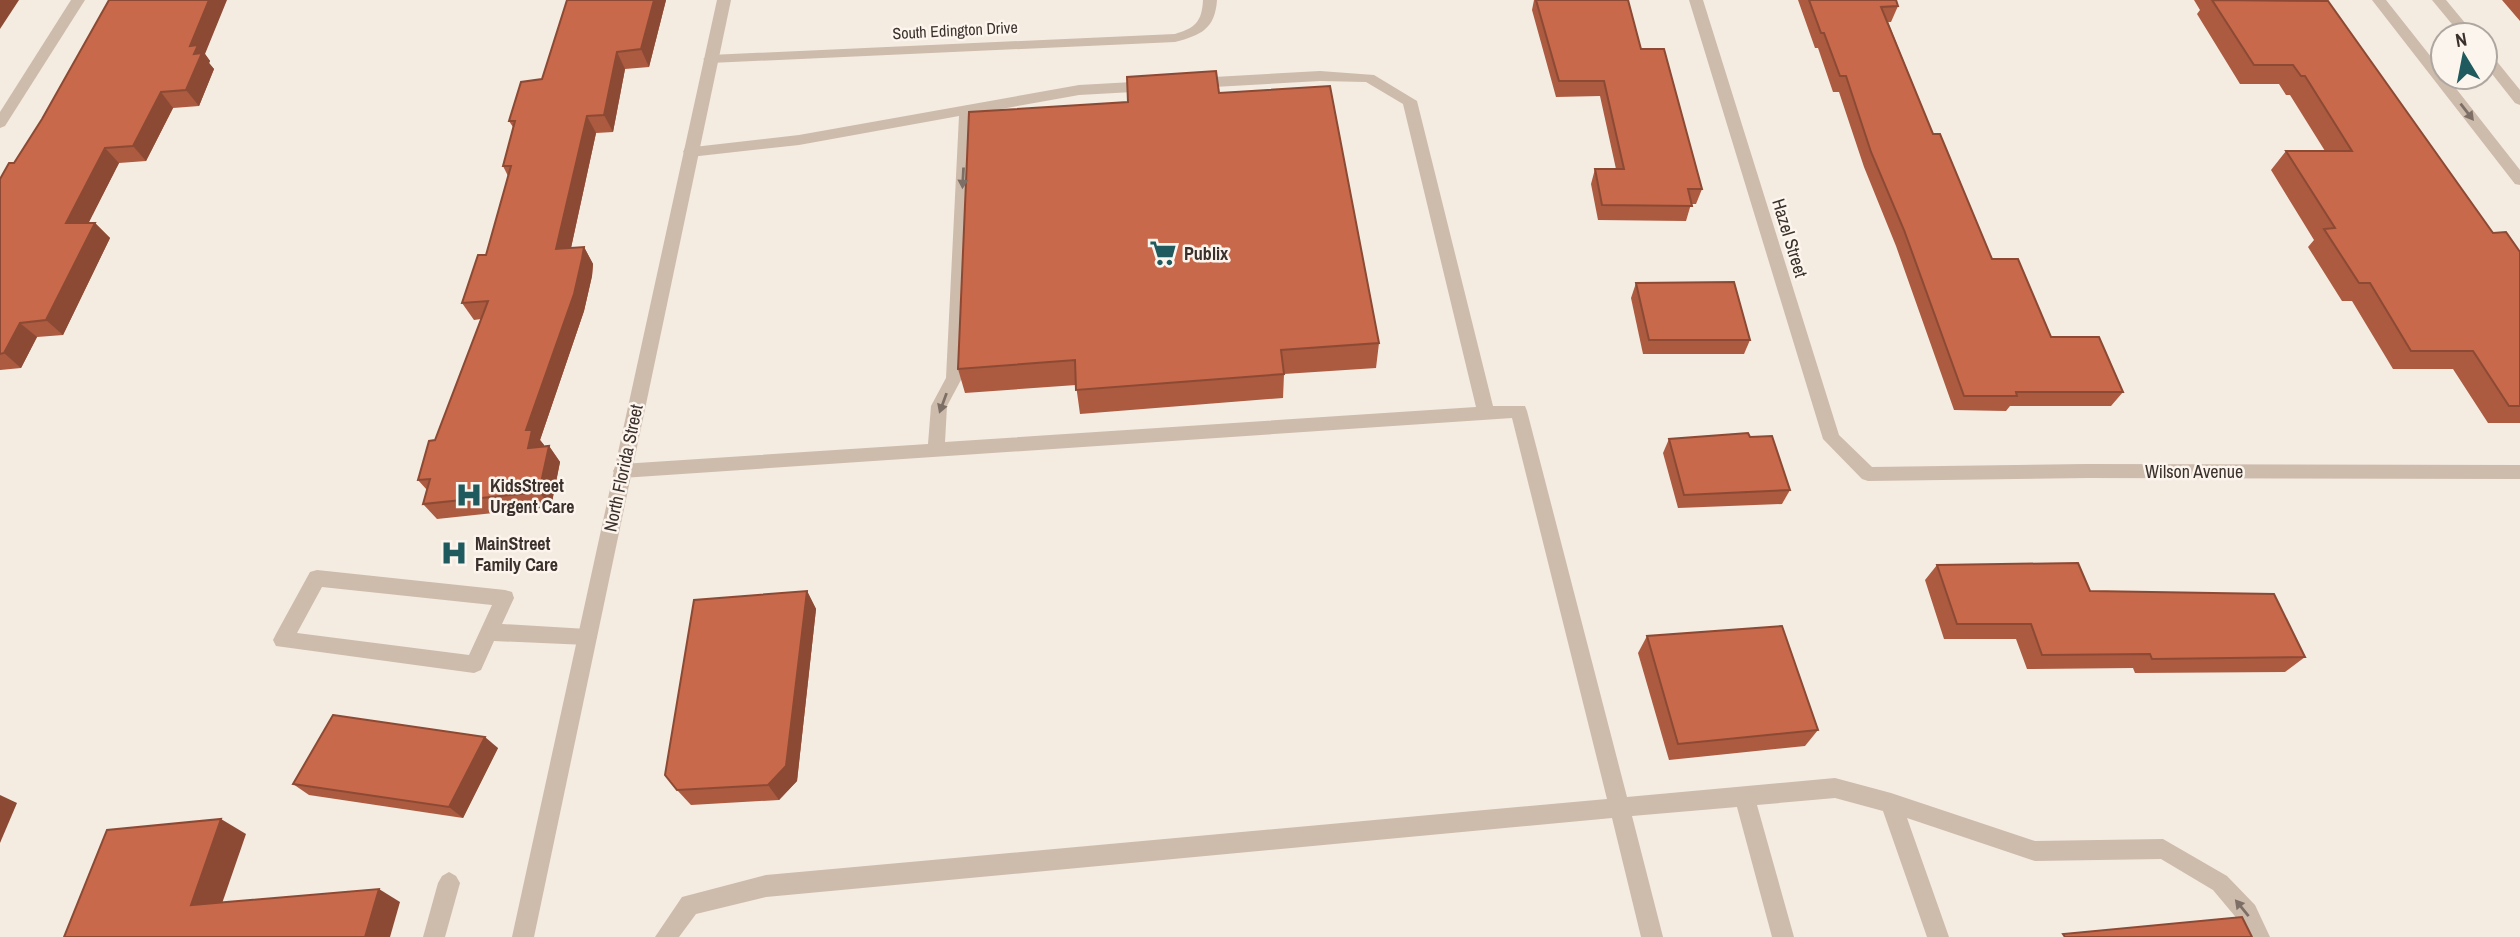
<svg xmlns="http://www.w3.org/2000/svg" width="2520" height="937" viewBox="0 0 2520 937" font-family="'Archivo Narrow',sans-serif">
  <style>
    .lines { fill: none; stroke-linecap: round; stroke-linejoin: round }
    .service { fill: #cdbbac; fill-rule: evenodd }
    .minor { fill: #cdbbac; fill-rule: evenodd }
    .tertiary { fill: #cdbbac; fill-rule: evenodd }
    .wall { fill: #ac5a40 }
    .shaded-wall { fill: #8c4a34 }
    .building { fill: #c8694b; stroke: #8c4a34; stroke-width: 2 }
    .oneway { fill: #7d6f65 }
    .labels { text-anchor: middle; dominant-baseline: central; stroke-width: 5; stroke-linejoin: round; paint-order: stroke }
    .far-street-label { font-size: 16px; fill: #3b302b; stroke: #fbf5ee }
    .street-label { font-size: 18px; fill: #3b302b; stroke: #fbf5ee }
    .poi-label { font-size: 18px; font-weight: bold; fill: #3b302b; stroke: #fbf5ee; text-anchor: start }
  </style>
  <rect width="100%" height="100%" fill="#f4ebe1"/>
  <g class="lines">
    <g class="service">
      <polygon points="1320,71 1374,75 1417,101 1493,406 1525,406 1527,411 1627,797 1835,778 1891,793 2035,841 2163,839 2227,876 2255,905 2270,937 2248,937 2239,921 2213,890 2161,859 2035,861 1907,818 1949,937 1927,937 1883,811 1835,798 1757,805 1794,937 1772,937 1737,807 1632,816 1663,937 1641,937 1612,818 766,897 696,914 679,937 655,937 682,897 766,875 1607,799 1512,418 622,478 616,476 613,471 616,466 622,464 928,444 931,406 946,378 959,116 799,145 690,157 683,152 685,148 799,135 1079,85 1151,81 1158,86 1151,91 1079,95 973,114 962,378 947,406 945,442 1476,407 1403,104 1366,82 1320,81 1196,88 1189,83 1196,78"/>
      <path d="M317 570 505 590 512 592 514 598 502 624 587 629 594 631 597 637 594 643 587 645 494 641 481 670 474 673 276 646 273 640 276 634 310 572ZM322 587 492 605 469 655 297 633Z"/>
      <polygon points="449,872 456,876 460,883 445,937 423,937 438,883 442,876"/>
    </g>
    <g class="minor">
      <polygon points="71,0 85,0 5,126 0,128 0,112"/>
      <path d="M1203 0H1217C1215 29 1201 35 1175 42L710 63 703 59 710 55 1175 34C1195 28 1202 22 1203 0Z"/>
      <polygon points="1689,0 1703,0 1839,435 1872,467 2087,464 2520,465 2520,479 2087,478 1868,481 1862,479 1823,439"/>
      <polygon points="2372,0 2386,0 2443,72 2443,77 2447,77 2520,170 2520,185 2515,184"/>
      <polygon points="2432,0 2446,0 2475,35 2461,35"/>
      <polygon points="2485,52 2490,53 2520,90 2520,105 2515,103 2485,65"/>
    </g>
    <polygon class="tertiary" points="717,0 731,0 534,937 512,937"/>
  </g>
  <g class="wall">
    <polygon points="567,0 666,0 649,67 625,69 613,132 596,133 571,248 584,247 593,264 592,276 584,311 540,440 544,445 543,447 549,446 560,462 551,507 437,519 423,504 427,490 418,480 435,440 481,319 474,320 462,303 486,255 508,176 503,166 513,127 509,121 542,79"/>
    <polygon points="1534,0 1628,0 1641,49 1702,189 1696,204 1691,204 1686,221 1598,220 1591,184 1595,169 1616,169 1600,96 1556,97 1532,10"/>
    <polygon points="1798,0 1896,0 1898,6 1891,22 1888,22 1933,134 1992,259 2051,337 2123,392 2111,406 2010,406 2006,411 1954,410 1896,246 1864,167 1839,92 1833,92 1818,48 1815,48"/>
    <polygon points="2194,0 2325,0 2493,233 2520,252 2520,423 2488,423 2453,369 2393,369 2352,301 2342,301 2308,247 2314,240 2271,170 2286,151 2325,151 2290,95 2286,95 2279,84 2240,84 2197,14 2200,10"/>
    <polygon points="2502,0 2520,0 2520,21"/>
    <polygon points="205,54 210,61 209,63 214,69 199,106 173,108 146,161 119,163 88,223 95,223 110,238 63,335 37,337 21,368 0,370 0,179 14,163"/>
    <polygon points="1219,93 1379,343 1376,368 1284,374 1283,398 1080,414 1076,385 965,393 958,369 1128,102"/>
    <polygon points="1636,283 1750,340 1744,354 1643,354 1631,298"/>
    <polygon points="1750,437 1790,490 1782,504 1678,508 1663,453 1669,439"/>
    <polygon points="1937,565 2090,591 2305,657 2285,672 2135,673 2133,668 2027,669 2016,639 1944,639 1925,580"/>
    <polygon points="807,591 816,609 797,781 779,800 691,805 677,790"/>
    <polygon points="1647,636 1818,730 1805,746 1669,760 1638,653"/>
    <polygon points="498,748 463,818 309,795 293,784"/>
  </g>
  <g class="shaded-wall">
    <polygon points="0,0 19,0 0,29"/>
    <polygon points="209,0 227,0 205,54 210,61 209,63 214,69 199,106 186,90 190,46"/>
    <polygon points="654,0 666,0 649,67 641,49"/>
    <polygon points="617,52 625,69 613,132 604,115"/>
    <polygon points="161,92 173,108 146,161 133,146"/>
    <polygon points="587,116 596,133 567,266 556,249"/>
    <polygon points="105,148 119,163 81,238 66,223"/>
    <polygon points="95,223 110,238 63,335 46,320"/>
    <polygon points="584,247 593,264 592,276 584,311 540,440 544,445 540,463 528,448 526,430"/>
    <polygon points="20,323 37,337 21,368 4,353"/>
    <polygon points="549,446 560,462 551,507 539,492"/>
    <polygon points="807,591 816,609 797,781 779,800 768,785"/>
    <polygon points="485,737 498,748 463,818 449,807"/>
    <polygon points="0,795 17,803 0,843"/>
    <polygon points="221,819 246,834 217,918 191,905"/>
    <polygon points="379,889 400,902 390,937 365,937"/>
  </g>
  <g class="building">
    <polygon points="109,0 209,0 190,46 198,45 194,54 202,53 186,90 161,92 133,146 105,148 66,223 95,223 46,320 20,323 4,353 0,354 0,179 9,163 14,163 42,119"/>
    <polygon points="567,0 654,0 641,49 617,52 604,115 587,116 556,249 584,247 582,259 574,294 526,430 532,430 528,448 549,446 539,492 423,504 430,479 418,480 429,441 435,440 488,301 462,303 478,255 486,255 511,166 503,166 515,121 509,121 521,82 542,79"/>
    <polygon points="1536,0 1628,0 1641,49 1664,49 1702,189 1688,189 1692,206 1602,205 1595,169 1624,169 1604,81 1559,81"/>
    <polygon points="1809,0 1896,0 1898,6 1881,7 1933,134 1940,134 1992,259 2018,259 2051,337 2099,337 2123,392 2016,392 2017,396 1964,396 1904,230 1871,152 1846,76 1840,76 1824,33 1821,33"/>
    <polygon points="2212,0 2328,1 2493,233 2506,232 2520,252 2520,406 2509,406 2473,351 2411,351 2370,283 2359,283 2324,229 2335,228 2286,151 2352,151 2305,76 2301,76 2293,65 2254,65"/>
    <polygon points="1216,71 1219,93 1330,86 1379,343 1281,350 1284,374 1076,390 1075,360 958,369 969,112 1128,102 1127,77"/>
    <polygon points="1734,282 1750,340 1649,340 1636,283"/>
    <polygon points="1748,433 1750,437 1772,436 1790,490 1684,495 1669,439"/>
    <polygon points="2078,563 2090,591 2274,594 2305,657 2152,659 2150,654 2042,655 2031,624 1957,624 1937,565"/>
    <polygon points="807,591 786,766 768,785 677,790 665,775 694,600"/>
    <polygon points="1782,626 1818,730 1678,744 1647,636"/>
    <polygon points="333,715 485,737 449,807 293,784"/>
    <polygon points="221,819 191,905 379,889 365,937 64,937 107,830"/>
    <polygon points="2242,917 2252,937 2065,937 2063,934"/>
  </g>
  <defs><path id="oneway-solid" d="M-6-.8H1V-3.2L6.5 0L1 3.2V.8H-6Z" transform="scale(1.75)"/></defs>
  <g class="oneway">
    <use href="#oneway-solid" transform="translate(2467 112) rotate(52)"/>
    <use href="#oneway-solid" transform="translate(963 178) rotate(93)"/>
    <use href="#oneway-solid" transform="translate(943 403) rotate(110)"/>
    <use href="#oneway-solid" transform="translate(2242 908) rotate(-129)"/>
  </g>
  <defs>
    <g id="supermarket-bare" transform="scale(2.1)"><path d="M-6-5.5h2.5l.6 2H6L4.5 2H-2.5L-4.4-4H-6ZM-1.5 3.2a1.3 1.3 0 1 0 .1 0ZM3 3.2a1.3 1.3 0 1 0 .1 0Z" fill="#1f5a5e" stroke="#fbf5ee" stroke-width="2.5" paint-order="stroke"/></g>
    <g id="hospital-bare" transform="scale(2.1)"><path d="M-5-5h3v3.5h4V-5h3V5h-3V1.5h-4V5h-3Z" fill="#1f5a5e" stroke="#fbf5ee" stroke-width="2.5" paint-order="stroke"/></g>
  </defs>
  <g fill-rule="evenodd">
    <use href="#supermarket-bare" x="1163" y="253"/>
    <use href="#hospital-bare" x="469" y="495"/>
    <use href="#hospital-bare" x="454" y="553"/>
  </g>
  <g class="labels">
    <g class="far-street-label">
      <text transform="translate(955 30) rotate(-3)">South Edington Drive</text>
    </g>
    <g class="street-label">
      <text transform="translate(1790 238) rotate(73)">Hazel Street</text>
      <text transform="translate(623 468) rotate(-78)">North Florida Street</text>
      <text x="2194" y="471">Wilson Avenue</text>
    </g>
    <g class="poi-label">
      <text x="1184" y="253">Publix</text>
      <text x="490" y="485">KidsStreet<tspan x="490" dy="21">Urgent Care</tspan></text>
      <text x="475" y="543">MainStreet<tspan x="475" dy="21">Family Care</tspan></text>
    </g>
  </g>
  <g transform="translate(2464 56) rotate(350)"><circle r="33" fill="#fbf5ee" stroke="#aea6a0" stroke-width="2"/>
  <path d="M0-5L12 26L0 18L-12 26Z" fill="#1f5a5e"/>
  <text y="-10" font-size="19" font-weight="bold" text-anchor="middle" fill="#3b302b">N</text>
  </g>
</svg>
